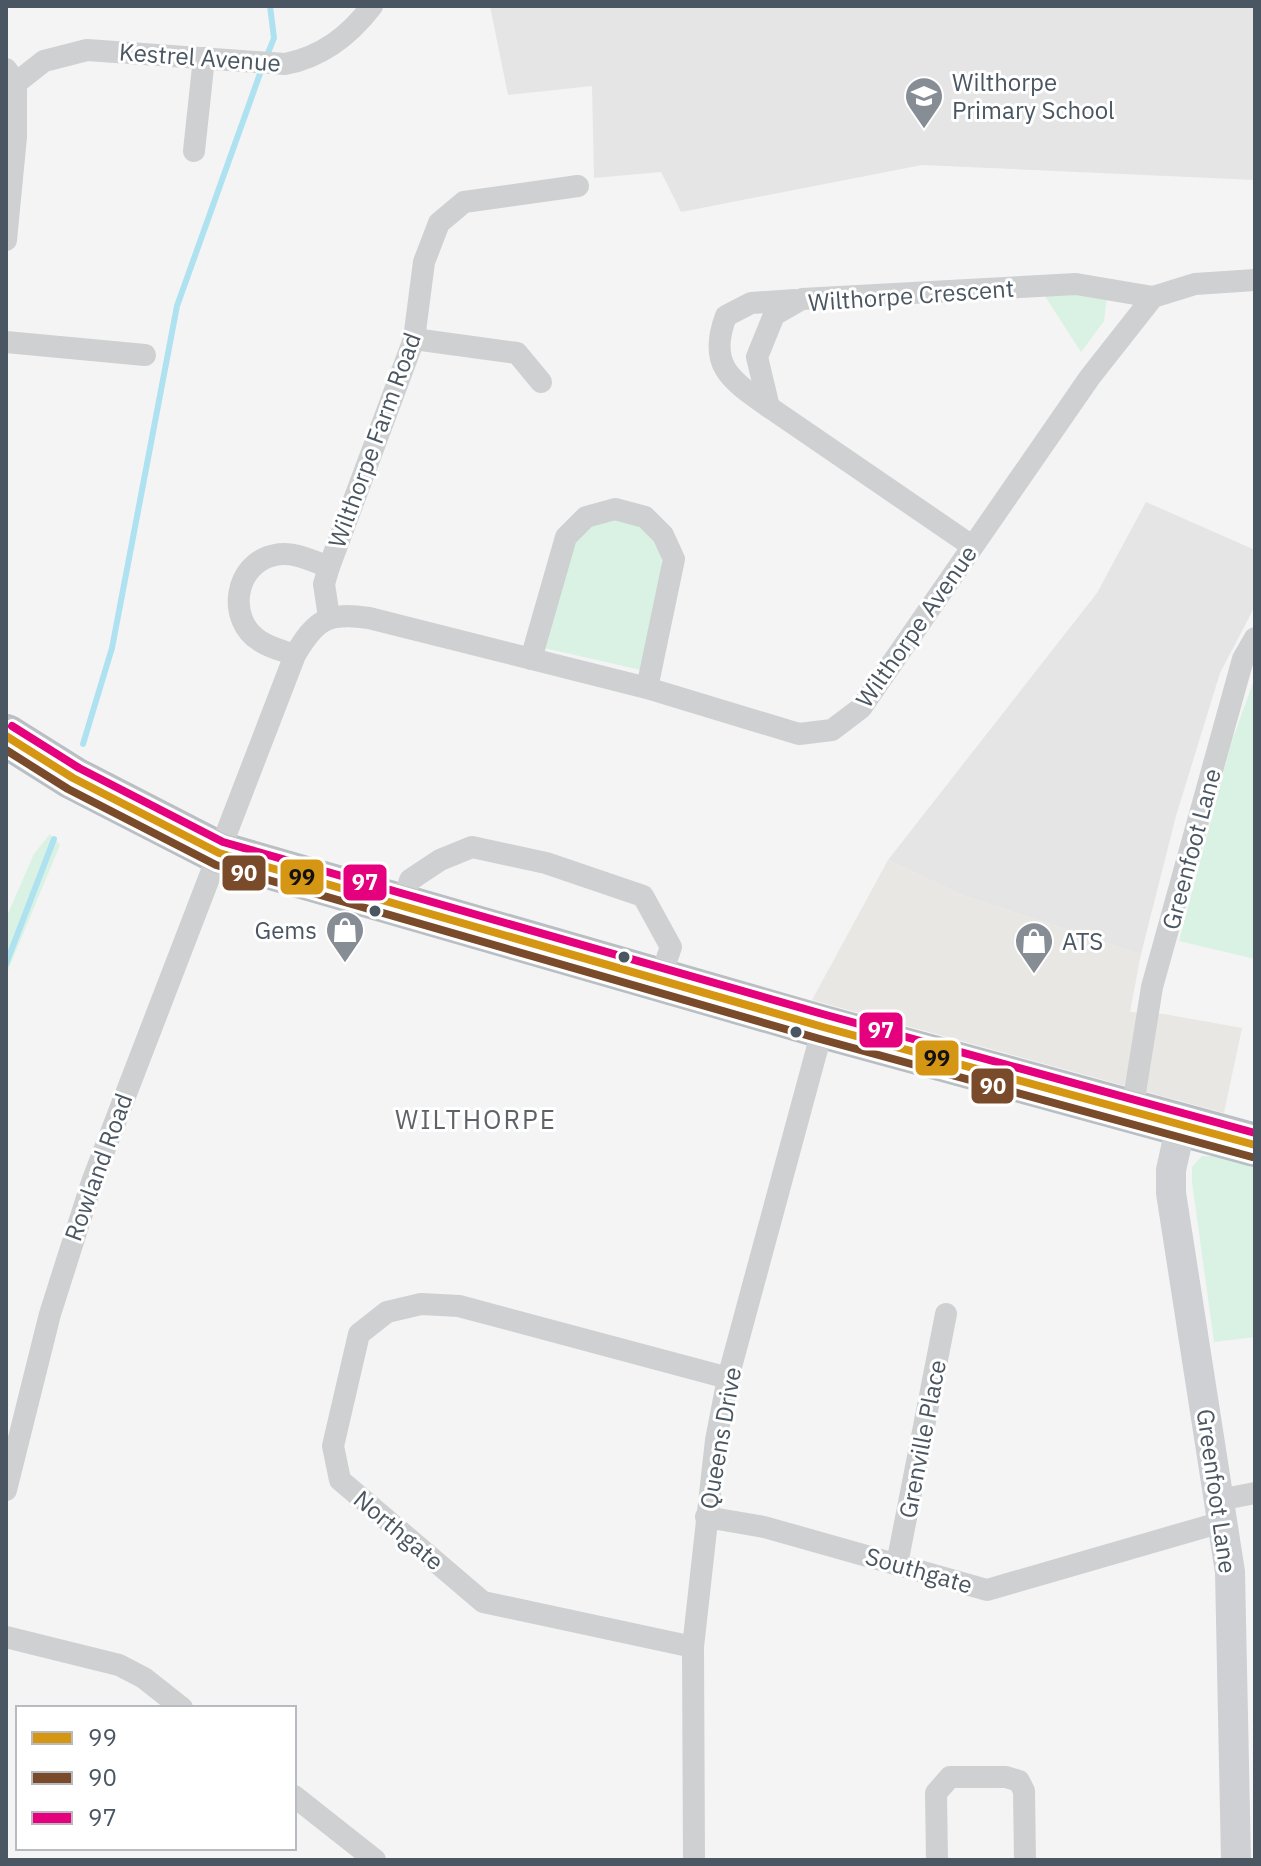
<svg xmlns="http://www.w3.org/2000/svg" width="1261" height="1866" viewBox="0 0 1261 1866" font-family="'IBM Plex Sans',sans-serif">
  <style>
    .commercial { fill: #e8e7e3 }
    .education { fill: #e6e5e6 }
    .green { fill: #d9f2e3 }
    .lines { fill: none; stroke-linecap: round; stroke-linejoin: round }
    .stream { stroke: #aee2f0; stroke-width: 6 }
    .highway-casing { stroke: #b9bec3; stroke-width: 44 }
    .street { stroke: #ced0d2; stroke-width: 22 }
    .secondary { stroke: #ced0d4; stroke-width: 30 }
    .highway { stroke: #bec4c9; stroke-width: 40 }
    .bus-1-casing { stroke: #fff; stroke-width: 14 }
    .bus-2-casing { stroke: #fff; stroke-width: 14 }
    .bus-3-casing { stroke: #fff; stroke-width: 14 }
    .bus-1 { stroke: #d49613; stroke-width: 8 }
    .bus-2 { stroke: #7a4b2a; stroke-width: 8 }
    .bus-3 { stroke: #e5007d; stroke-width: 8 }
    .bus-dot { fill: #4a5661; stroke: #fff; stroke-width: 3 }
    .labels { text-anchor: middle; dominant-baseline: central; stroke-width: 6; stroke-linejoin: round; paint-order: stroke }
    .street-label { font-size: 24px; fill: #4a5661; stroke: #fff }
    .poi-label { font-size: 24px; fill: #4a5661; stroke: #fff; text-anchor: start }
    .neighbourhood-label { font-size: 26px; letter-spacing: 2px; fill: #5f6368; stroke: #fff }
    .line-badge { stroke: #fff; stroke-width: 3 }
    .badge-label { font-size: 22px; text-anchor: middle; font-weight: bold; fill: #fff }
    .pale-badge-label { font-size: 22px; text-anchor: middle; font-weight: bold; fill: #111 }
  </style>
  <rect width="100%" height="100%" fill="#f4f4f4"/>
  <polygon class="commercial" points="888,860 962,895 1141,954 1130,1012 1164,1014 1242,1028 1224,1113 812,1000"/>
  <g class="education">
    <polygon points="490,6 1255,6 1255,180 922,165 681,212 661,172 594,178 592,86 508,95"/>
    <polygon points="1146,502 1255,550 1255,606 1220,673 1176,816 1141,954 962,895 888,860 1097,593"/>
  </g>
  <g class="green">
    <polygon points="1043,293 1107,296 1104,321 1081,352"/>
    <path d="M612 516C671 528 666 552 655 603 650 625 646 647 641 670L544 648 572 542 587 527Z"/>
    <polygon points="1255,677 1255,959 1179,941 1231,744"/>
    <polygon points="50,834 60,845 6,975 6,918 34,854"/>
    <polygon points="1202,1156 1223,1156 1255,1165 1255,1337 1214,1342 1192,1182 1192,1167"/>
  </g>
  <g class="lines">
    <g class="stream">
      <polyline points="266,58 274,38 270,6"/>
      <polyline points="83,744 112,648 177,306 262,68"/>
      <polyline points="6,964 54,839"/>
    </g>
    <g class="highway-casing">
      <polyline id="highway" points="6,736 73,778 219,853 823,1027 1255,1145"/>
    </g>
    <g class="street">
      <polyline points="6,69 16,83 16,137 6,240"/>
      <path d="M16 83 44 61 87 50 285 64C322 57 349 36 372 6"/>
      <polyline points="194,151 204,58"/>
      <polyline points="414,339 517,353 541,382"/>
      <polyline points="6,342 145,355"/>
      <path d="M769 407C731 380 707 366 726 316L751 303 795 300"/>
      <polyline points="972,546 769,407 757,357 774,315 802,299 1076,284 1153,297"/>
      <polyline points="329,567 414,339 424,262 439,223 464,202 578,186"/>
      <path d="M295 655C284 651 270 648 260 641 226 620 234 563 275 555 294 551 312 561 329 567L324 584 329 617"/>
      <polyline points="531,659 566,537 586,517 615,509 645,517 663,535 674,559 647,688"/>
      <polyline points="401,908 410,880 440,860 472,847 546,863 643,896 671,947 660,978"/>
      <polyline points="1132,1111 1152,987 1243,659 1255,638"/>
      <path d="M6 1490 50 1314 92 1182 295 655C316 619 328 612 369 618L647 688 799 734 832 730 861 708 1090 377 1153 297 1195 284 1255 280"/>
      <polyline points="1219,1500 1255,1493"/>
      <polyline points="706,1517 764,1527 987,1590 1222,1522"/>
      <polyline points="897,1564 946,1314"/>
      <polyline points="6,1637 119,1665 144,1678 182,1708"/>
      <polyline points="693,1647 483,1602 340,1480 333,1446 359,1334 387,1312 421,1304 459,1306 728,1378"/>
      <polyline points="294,1796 375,1860"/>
      <polyline points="694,1860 693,1647 716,1440 728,1378 823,1027"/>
      <polyline points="937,1860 936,1793 950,1777 1006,1777 1019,1781 1024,1791 1025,1860"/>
    </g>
    <polyline class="secondary" points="1181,1125 1171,1170 1171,1193 1230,1572 1236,1860"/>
    <use href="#highway" class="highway"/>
    <g class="bus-1-casing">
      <polyline id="bus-1" points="6,736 73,778 219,853 823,1027 1255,1145"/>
    </g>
    <g class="bus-2-casing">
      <polyline id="bus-2" points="6,750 68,789 216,865 820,1039 1252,1157"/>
    </g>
    <g class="bus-3-casing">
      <polyline id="bus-3" points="12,726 79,768 223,842 826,1015 1255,1133"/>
    </g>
    <use href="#bus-1" class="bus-1"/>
    <use href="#bus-2" class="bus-2"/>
    <use href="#bus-3" class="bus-3"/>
  </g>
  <defs>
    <g id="school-pin" transform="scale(2)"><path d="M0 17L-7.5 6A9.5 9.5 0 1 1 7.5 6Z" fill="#868d94" stroke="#fff"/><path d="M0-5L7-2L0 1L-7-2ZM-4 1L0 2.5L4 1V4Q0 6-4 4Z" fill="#fff"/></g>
    <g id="shop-pin" transform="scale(2)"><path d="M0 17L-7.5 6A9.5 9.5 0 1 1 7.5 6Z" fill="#868d94" stroke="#fff"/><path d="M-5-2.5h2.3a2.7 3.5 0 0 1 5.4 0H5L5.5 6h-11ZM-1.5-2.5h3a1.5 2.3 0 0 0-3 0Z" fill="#fff"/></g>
  </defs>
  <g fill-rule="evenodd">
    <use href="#school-pin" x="924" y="96"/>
    <use href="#shop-pin" x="345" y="930"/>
    <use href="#shop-pin" x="1034" y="941"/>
  </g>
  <g class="bus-dot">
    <circle cx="375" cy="911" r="7"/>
    <circle cx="624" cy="957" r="7"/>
    <circle cx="796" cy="1032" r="7"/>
  </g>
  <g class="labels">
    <g class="street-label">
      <text transform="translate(200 57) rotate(4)">Kestrel Avenue</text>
      <text transform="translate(911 295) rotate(-4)">Wilthorpe Crescent</text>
      <text transform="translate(374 440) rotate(-70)">Wilthorpe Farm Road</text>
      <text transform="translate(916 626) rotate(-55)">Wilthorpe Avenue</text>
      <text transform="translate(1191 849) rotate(-75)">Greenfoot Lane</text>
      <text transform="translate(98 1167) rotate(-70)">Rowland Road</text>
      <text transform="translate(720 1438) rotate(-80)">Queens Drive</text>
      <text transform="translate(922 1439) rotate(-79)">Grenville Place</text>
      <text transform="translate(1217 1491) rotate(82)">Greenfoot Lane</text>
      <text transform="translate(399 1530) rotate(40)">Northgate</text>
      <text transform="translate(919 1570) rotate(16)">Southgate</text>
    </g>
    <g class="poi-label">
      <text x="952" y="82">Wilthorpe<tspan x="952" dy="28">Primary School</tspan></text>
      <text x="317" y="930" text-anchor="end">Gems</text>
      <text x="1062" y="941">ATS</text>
    </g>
    <g class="neighbourhood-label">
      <text x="476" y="1119">WILTHORPE</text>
    </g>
  </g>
  <g class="line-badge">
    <rect x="221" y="854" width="46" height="38" rx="8" fill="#7a4b2a"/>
    <rect x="279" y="858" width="46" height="38" rx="8" fill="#d49613"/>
    <rect x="342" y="863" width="46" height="39" rx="8" fill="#e5007d"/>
    <rect x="858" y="1011" width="46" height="38" rx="8" fill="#e5007d"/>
    <rect x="914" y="1039" width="46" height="38" rx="8" fill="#d49613"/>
    <rect x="970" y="1067" width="45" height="38" rx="8" fill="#7a4b2a"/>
  </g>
  <g class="badge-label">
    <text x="244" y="881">90</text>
    <text x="365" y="890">97</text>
    <text x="881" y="1038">97</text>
    <text x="993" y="1094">90</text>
  </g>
  <g class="pale-badge-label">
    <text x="302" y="885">99</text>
    <text x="937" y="1066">99</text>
  </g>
  <rect width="1261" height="1866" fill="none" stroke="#4a5661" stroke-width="16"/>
  <rect x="16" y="1706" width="280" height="144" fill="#ffffff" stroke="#b7bbc0" stroke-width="2"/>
  <rect x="32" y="1732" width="40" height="12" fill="#d49613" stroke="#b7bbc0" stroke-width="2"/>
  <text x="88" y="1746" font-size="24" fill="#4a5661">99</text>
  <rect x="32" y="1772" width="40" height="12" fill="#7a4b2a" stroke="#b7bbc0" stroke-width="2"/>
  <text x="88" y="1786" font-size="24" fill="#4a5661">90</text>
  <rect x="32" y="1812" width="40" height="12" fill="#e5007d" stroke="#b7bbc0" stroke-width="2"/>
  <text x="88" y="1826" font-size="24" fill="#4a5661">97</text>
</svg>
